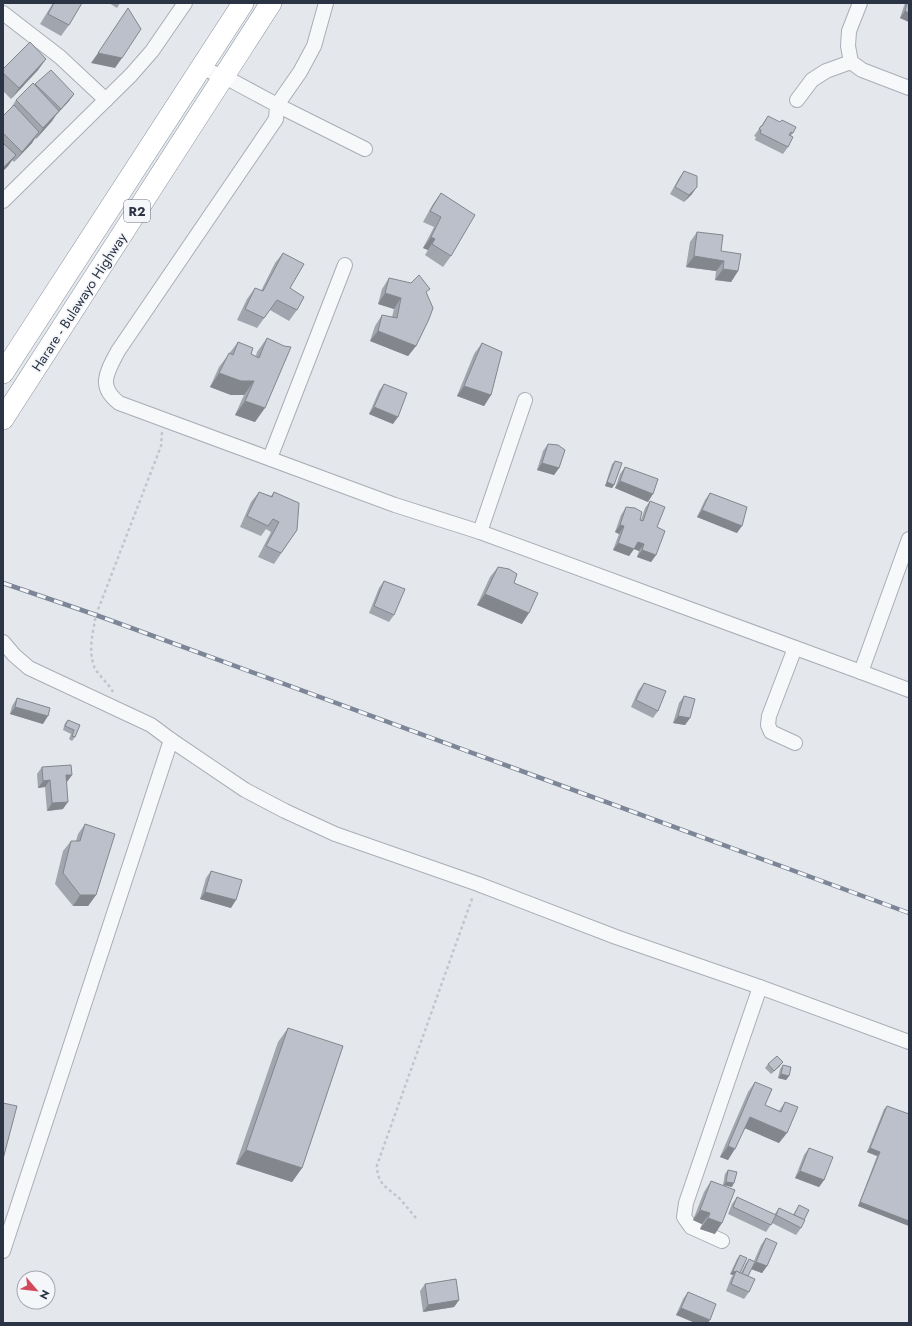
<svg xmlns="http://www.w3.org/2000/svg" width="912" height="1326" viewBox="0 0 912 1326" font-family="Jost,sans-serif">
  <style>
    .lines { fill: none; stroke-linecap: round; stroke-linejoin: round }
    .minor-casing { stroke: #a9aeb7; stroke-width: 16 }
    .highway-casing { stroke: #8b94a3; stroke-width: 22 }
    .path { stroke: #c2c5cb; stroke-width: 2.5; stroke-dasharray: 3 3; stroke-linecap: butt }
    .minor { stroke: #f7f8fa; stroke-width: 14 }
    .highway { stroke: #fff; stroke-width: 21 }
    .rail-casing { stroke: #7d8696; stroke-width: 4.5 }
    .rail { stroke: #f4f6f9; stroke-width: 3; stroke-dasharray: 9; stroke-linecap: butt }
    .wall { fill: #a1a5ae }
    .shaded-wall { fill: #83868d }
    .building { fill: #bbc0ca; stroke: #83868d }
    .labels { text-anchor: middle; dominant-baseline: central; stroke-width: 3.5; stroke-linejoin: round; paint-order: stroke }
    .shield { fill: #f4f6f9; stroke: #676e7b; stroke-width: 1 }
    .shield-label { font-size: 13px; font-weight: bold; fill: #2b3445 }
    .street-label { font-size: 14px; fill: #2b3445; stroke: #f4f6f9 }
  </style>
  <rect width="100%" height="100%" fill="#e4e7ec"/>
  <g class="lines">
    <g class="minor-casing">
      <g id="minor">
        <polyline points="326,3 314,46 300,72 277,105 365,149"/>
        <polyline points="860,3 849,31 848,46 851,62 862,70 909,88"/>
        <polyline points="3,13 60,57 106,100"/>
        <path d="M201 68 225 77 277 105 276 119 118 351C107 372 97 386 119 403L395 505 480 532 861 672"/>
        <polyline points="797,100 812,80 826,71 851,62"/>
        <polyline points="3,201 131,75 152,51 185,3"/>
        <polyline points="270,458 345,265"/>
        <polyline points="480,532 525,400"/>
        <polyline points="909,539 861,672 909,690"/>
        <polyline points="3,642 14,655 29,668 151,725 171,740"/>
        <polyline points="795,743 771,732 768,725 769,716 795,648"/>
        <polyline points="722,1241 691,1227 684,1217 686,1203 760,987"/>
        <polyline points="3,1251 171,740 245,790 285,811 335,834 478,884 616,937 760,987 909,1042"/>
      </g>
    </g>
    <g class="highway-casing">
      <g id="highway">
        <polyline points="3,373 243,3"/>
        <polyline points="3,419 271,3"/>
      </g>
    </g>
    <g class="path">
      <path d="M113 692C109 684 96 673 94 666 88 650 93 632 96 615L161 446 162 432"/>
      <path d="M416 1218C411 1212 406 1206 401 1200 389 1188 377 1186 377 1165L473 896"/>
    </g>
    <use href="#minor" class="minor"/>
    <use href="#highway" class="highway"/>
    <g class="rail-casing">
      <polyline id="rail" points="3,583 96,615 909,913"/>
    </g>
    <use href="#rail" class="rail"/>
  </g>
  <g class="wall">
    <polygon points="53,3 82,3 69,25 61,36 40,24"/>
    <polygon points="109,3 120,3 117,8"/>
    <polygon points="905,3 909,3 909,22 900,18"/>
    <polygon points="46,59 38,70 11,99 3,91 3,69"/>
    <polygon points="35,84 74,94 69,101 56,115 52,121 36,139 35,138 32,143 14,162 12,160 8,166 3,171 3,116 11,108 16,100"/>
    <polygon points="768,116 793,133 791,136 788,147 783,154 755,140 756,137 754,136"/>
    <polygon points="684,171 692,194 684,202 670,194 679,178"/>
    <polygon points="441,193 451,256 443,267 425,255 428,250 423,248 434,227 423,222 433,204"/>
    <polygon points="697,232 738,271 731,282 715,280 716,271 686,267 690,242"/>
    <polygon points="283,253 290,288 297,310 289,321 270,310 257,328 237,320 247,299 255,288 261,291 275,263"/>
    <polygon points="389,278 427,294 416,346 408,356 370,341 375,326 382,315 392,317 394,309 378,304 382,289"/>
    <polygon points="267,338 255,422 235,415 244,395 231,395 210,387 219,367 238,342 251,354 256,356 257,352"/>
    <polygon points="482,343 491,395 484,406 457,396 474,354"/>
    <polygon points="384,384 393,424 369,414 379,391"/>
    <polygon points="548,444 559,468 554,475 537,470 543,451"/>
    <polygon points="615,461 614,485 612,488 605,486 612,464"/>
    <polygon points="625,467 648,502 615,488 620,474"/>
    <polygon points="259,492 271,496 274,492 297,530 274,564 258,557 271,532 266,529 261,536 240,527 251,502"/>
    <polygon points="710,493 737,533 697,517 705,500"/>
    <polygon points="650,501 657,527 656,555 651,562 637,557 639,551 634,549 629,556 613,550 619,534 615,532 621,515 626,507 641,520 645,508"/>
    <polygon points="498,567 514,583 522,624 477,605 490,577"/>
    <polygon points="384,581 394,615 389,622 369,613 379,588"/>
    <polygon points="644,683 658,711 653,718 631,707 638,691"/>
    <polygon points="684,696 690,718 685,725 673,723 679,703"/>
    <polygon points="17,698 43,724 10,714 12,706"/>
    <polygon points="68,720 80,725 75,737 72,741 69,739 71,734 63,730 65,723"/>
    <polygon points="42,767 72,775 66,782 63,809 47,811 45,787 38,788 37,774"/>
    <polygon points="85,824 96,895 88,906 73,906 55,884 63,851 71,841 76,841 78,834"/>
    <polygon points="211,871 231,908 200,899 206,878"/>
    <polygon points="288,1028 302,1168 292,1182 236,1164 278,1042"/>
    <polygon points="768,1064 780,1066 771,1074 765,1068"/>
    <polygon points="783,1065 789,1076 786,1080 778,1078 780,1069"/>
    <polygon points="755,1082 765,1105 779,1111 785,1102 779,1143 745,1128 728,1160 720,1157 748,1092"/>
    <polygon points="887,1106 909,1226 858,1206 877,1156 867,1152 884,1109"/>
    <polygon points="809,1148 824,1180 819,1187 795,1178 804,1155"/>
    <polygon points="728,1170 732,1187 723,1185 725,1174"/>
    <polygon points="711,1181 715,1234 700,1229 702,1224 693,1220 704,1192"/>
    <polygon points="737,1197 774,1215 779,1208 793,1215 799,1205 804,1220 801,1228 796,1235 772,1223 766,1232 728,1214 732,1204"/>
    <polygon points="766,1238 767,1266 762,1273 751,1269 748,1276 749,1292 744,1299 726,1291 731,1278 733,1275 730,1274 737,1259 740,1255 740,1273 741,1273 746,1263 749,1259 754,1261 761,1245"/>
    <polygon points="425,1284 459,1300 454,1307 423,1312 420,1291"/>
    <polygon points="688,1292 708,1323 676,1315 683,1299"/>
  </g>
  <g class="shaded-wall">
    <polygon points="905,11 909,13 909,22 900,18"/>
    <polygon points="98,53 122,58 115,68 91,63"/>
    <polygon points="46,59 38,70 11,99 19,88"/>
    <polygon points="74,94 69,101 56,115 52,121 36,139 43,128"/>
    <polygon points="39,132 32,143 14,162 22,152"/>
    <polygon points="16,155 8,166 3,171 3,168"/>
    <polygon points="697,187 692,194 684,202 689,195"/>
    <polygon points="431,237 435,239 428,250 423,248"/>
    <polygon points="694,256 724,261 716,271 686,267"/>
    <polygon points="723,269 738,271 731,282 715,280"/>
    <polygon points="385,293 401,298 394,309 378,304"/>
    <polygon points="378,331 416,346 408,356 370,341"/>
    <polygon points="219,373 254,381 244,395 231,395 210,387"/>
    <polygon points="464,386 491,395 484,406 457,396"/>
    <polygon points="245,401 265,408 255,422 235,415"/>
    <polygon points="374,407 398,417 393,424 369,414"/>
    <polygon points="542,463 559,468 554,475 537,470"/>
    <polygon points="620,481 653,494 648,502 615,488"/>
    <polygon points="607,482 614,485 612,488 605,486"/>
    <polygon points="702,510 742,526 737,533 697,517"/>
    <polygon points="620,525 624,526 619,534 615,532"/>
    <polygon points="638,542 644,544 639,551 634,549 629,556 613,550 618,543"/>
    <polygon points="642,550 656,555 651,562 637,557"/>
    <polygon points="485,594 529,613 522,624 477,605"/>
    <polygon points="15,707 48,716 43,724 10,714"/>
    <polygon points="678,716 690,718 685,725 673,723"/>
    <polygon points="66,775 72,775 67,782 61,782"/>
    <polygon points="50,780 45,787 38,788 43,781"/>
    <polygon points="68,802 63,809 47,811 52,803"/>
    <polygon points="205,892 236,900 231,908 200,899"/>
    <polygon points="80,895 96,895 88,906 73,906"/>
    <polygon points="783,1062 780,1066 771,1074"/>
    <polygon points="781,1074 789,1076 786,1080 778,1078"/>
    <polygon points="750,1117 787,1133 779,1143 742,1127"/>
    <polygon points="728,1146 735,1149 728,1160 720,1157"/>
    <polygon points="870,1148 880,1152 877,1156 867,1152"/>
    <polygon points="246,1150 302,1168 292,1182 236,1164"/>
    <polygon points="800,1171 824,1180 819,1187 795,1178"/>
    <polygon points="726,1182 734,1183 732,1187 723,1185"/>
    <polygon points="860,1202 909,1221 909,1226 858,1206"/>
    <polygon points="700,1210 710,1213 702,1224 693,1220"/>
    <polygon points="708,1218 722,1223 715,1234 700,1229"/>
    <polygon points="756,1262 767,1266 762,1273 751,1269"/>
    <polygon points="733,1271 736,1272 733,1275 730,1274"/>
    <polygon points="459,1300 454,1307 423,1312 428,1305"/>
    <polygon points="681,1308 710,1320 708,1323 695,1323 676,1315"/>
  </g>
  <g class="building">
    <polygon points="54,3 82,3 69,25 48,14"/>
    <polygon points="907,3 909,3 909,13 905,11"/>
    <polygon points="128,8 141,29 122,58 98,53"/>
    <polygon points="30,42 46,59 19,88 3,73 3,69"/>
    <polygon points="51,70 74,94 61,109 35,84"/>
    <polygon points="33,83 59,111 43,128 16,100"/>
    <polygon points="14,105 39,132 22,152 3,133 3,116"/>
    <polygon points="768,116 780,122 782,120 796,127 793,133 791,132 789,135 793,137 788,147 760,133 761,130 759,129 761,126 762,126"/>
    <polygon points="3,143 16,155 3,168"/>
    <polygon points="684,171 697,176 697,187 689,195 675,187"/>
    <polygon points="441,193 475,215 451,256 432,244 435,239 431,237 441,217 430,211"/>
    <polygon points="697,232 723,235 721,251 741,254 738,271 723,269 724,261 694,256"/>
    <polygon points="283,253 304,264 290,288 304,297 297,310 277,300 264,318 245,309 255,288 263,291"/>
    <polygon points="419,275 430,289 426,292 433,308 429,319 416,346 378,331 382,315 397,318 401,298 385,293 389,278 411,283"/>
    <polygon points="267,338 284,346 291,347 265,408 245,401 254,381 241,381 219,373 229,353 233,355 238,342 253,348 251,354 259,358"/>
    <polygon points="482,343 502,352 491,395 464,386"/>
    <polygon points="384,384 407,393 398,417 374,407"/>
    <polygon points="548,444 558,445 565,450 559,468 542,463"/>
    <polygon points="615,461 622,463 614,485 607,482"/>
    <polygon points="625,467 658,479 653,494 620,481"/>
    <polygon points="259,492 272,497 274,492 299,503 297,530 281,553 266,546 279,522 273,519 268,526 247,516"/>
    <polygon points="710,493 747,507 742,526 702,510"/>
    <polygon points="650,501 665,507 657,527 665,531 656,555 642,550 644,544 638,542 634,549 618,543 624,526 620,525 626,507 635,508 642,512 640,520 643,521"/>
    <polygon points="498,567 509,569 517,574 514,583 538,593 529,613 485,594"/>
    <polygon points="384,581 405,589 394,615 374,606"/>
    <polygon points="644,683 666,691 658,711 636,700"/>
    <polygon points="684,696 695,699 690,718 678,716"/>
    <polygon points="17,698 50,708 48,716 15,707"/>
    <polygon points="68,720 80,725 75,737 72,736 74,730 65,726"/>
    <polygon points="71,765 72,775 66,775 68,802 52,803 50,780 43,781 42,767"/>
    <polygon points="85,824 115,834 96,895 80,895 63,873 71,841 80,841"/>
    <polygon points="211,871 242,880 236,900 205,892"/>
    <polygon points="288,1028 343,1046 302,1168 246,1150"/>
    <polygon points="777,1056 783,1062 774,1071 768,1064"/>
    <polygon points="783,1065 791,1067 789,1076 781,1074"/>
    <polygon points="755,1082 772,1089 765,1105 781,1112 785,1102 798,1107 787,1133 750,1117 735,1149 728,1146"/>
    <polygon points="3,1103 17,1106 3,1159"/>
    <polygon points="887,1106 909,1114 909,1221 860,1202 880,1152 870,1148"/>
    <polygon points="809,1148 833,1157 824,1180 800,1171"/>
    <polygon points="728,1170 737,1172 734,1183 726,1182"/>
    <polygon points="711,1181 735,1190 722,1223 708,1218 710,1213 700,1210"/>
    <polygon points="737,1197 776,1215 771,1225 733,1207"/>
    <polygon points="799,1205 809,1210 804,1220 794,1215"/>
    <polygon points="779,1208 805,1220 801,1228 776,1215"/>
    <polygon points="766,1238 777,1243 767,1266 756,1262"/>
    <polygon points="740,1255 747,1258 740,1273 736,1271 736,1272 733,1271"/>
    <polygon points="749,1259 755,1262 748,1276 742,1274"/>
    <polygon points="736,1271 755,1279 749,1292 731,1284"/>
    <polygon points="456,1279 459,1300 428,1305 425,1284"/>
    <polygon points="688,1292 716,1304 710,1320 681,1308"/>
  </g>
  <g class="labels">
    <rect class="shield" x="124" y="200" width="26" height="22" rx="3"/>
    <g class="shield-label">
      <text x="137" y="211">R2</text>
    </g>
    <g class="street-label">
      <text transform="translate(79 302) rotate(-57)">Harare - Bulawayo Highway</text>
    </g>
  </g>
  <rect width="912" height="1326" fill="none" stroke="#2b3445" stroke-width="8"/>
  <g transform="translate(36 1290) rotate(118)"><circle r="19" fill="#f4f6f9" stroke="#a4a8b1"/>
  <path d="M0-3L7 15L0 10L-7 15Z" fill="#d1495b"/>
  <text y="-6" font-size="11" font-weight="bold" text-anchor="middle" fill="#2b3445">N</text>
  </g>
</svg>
